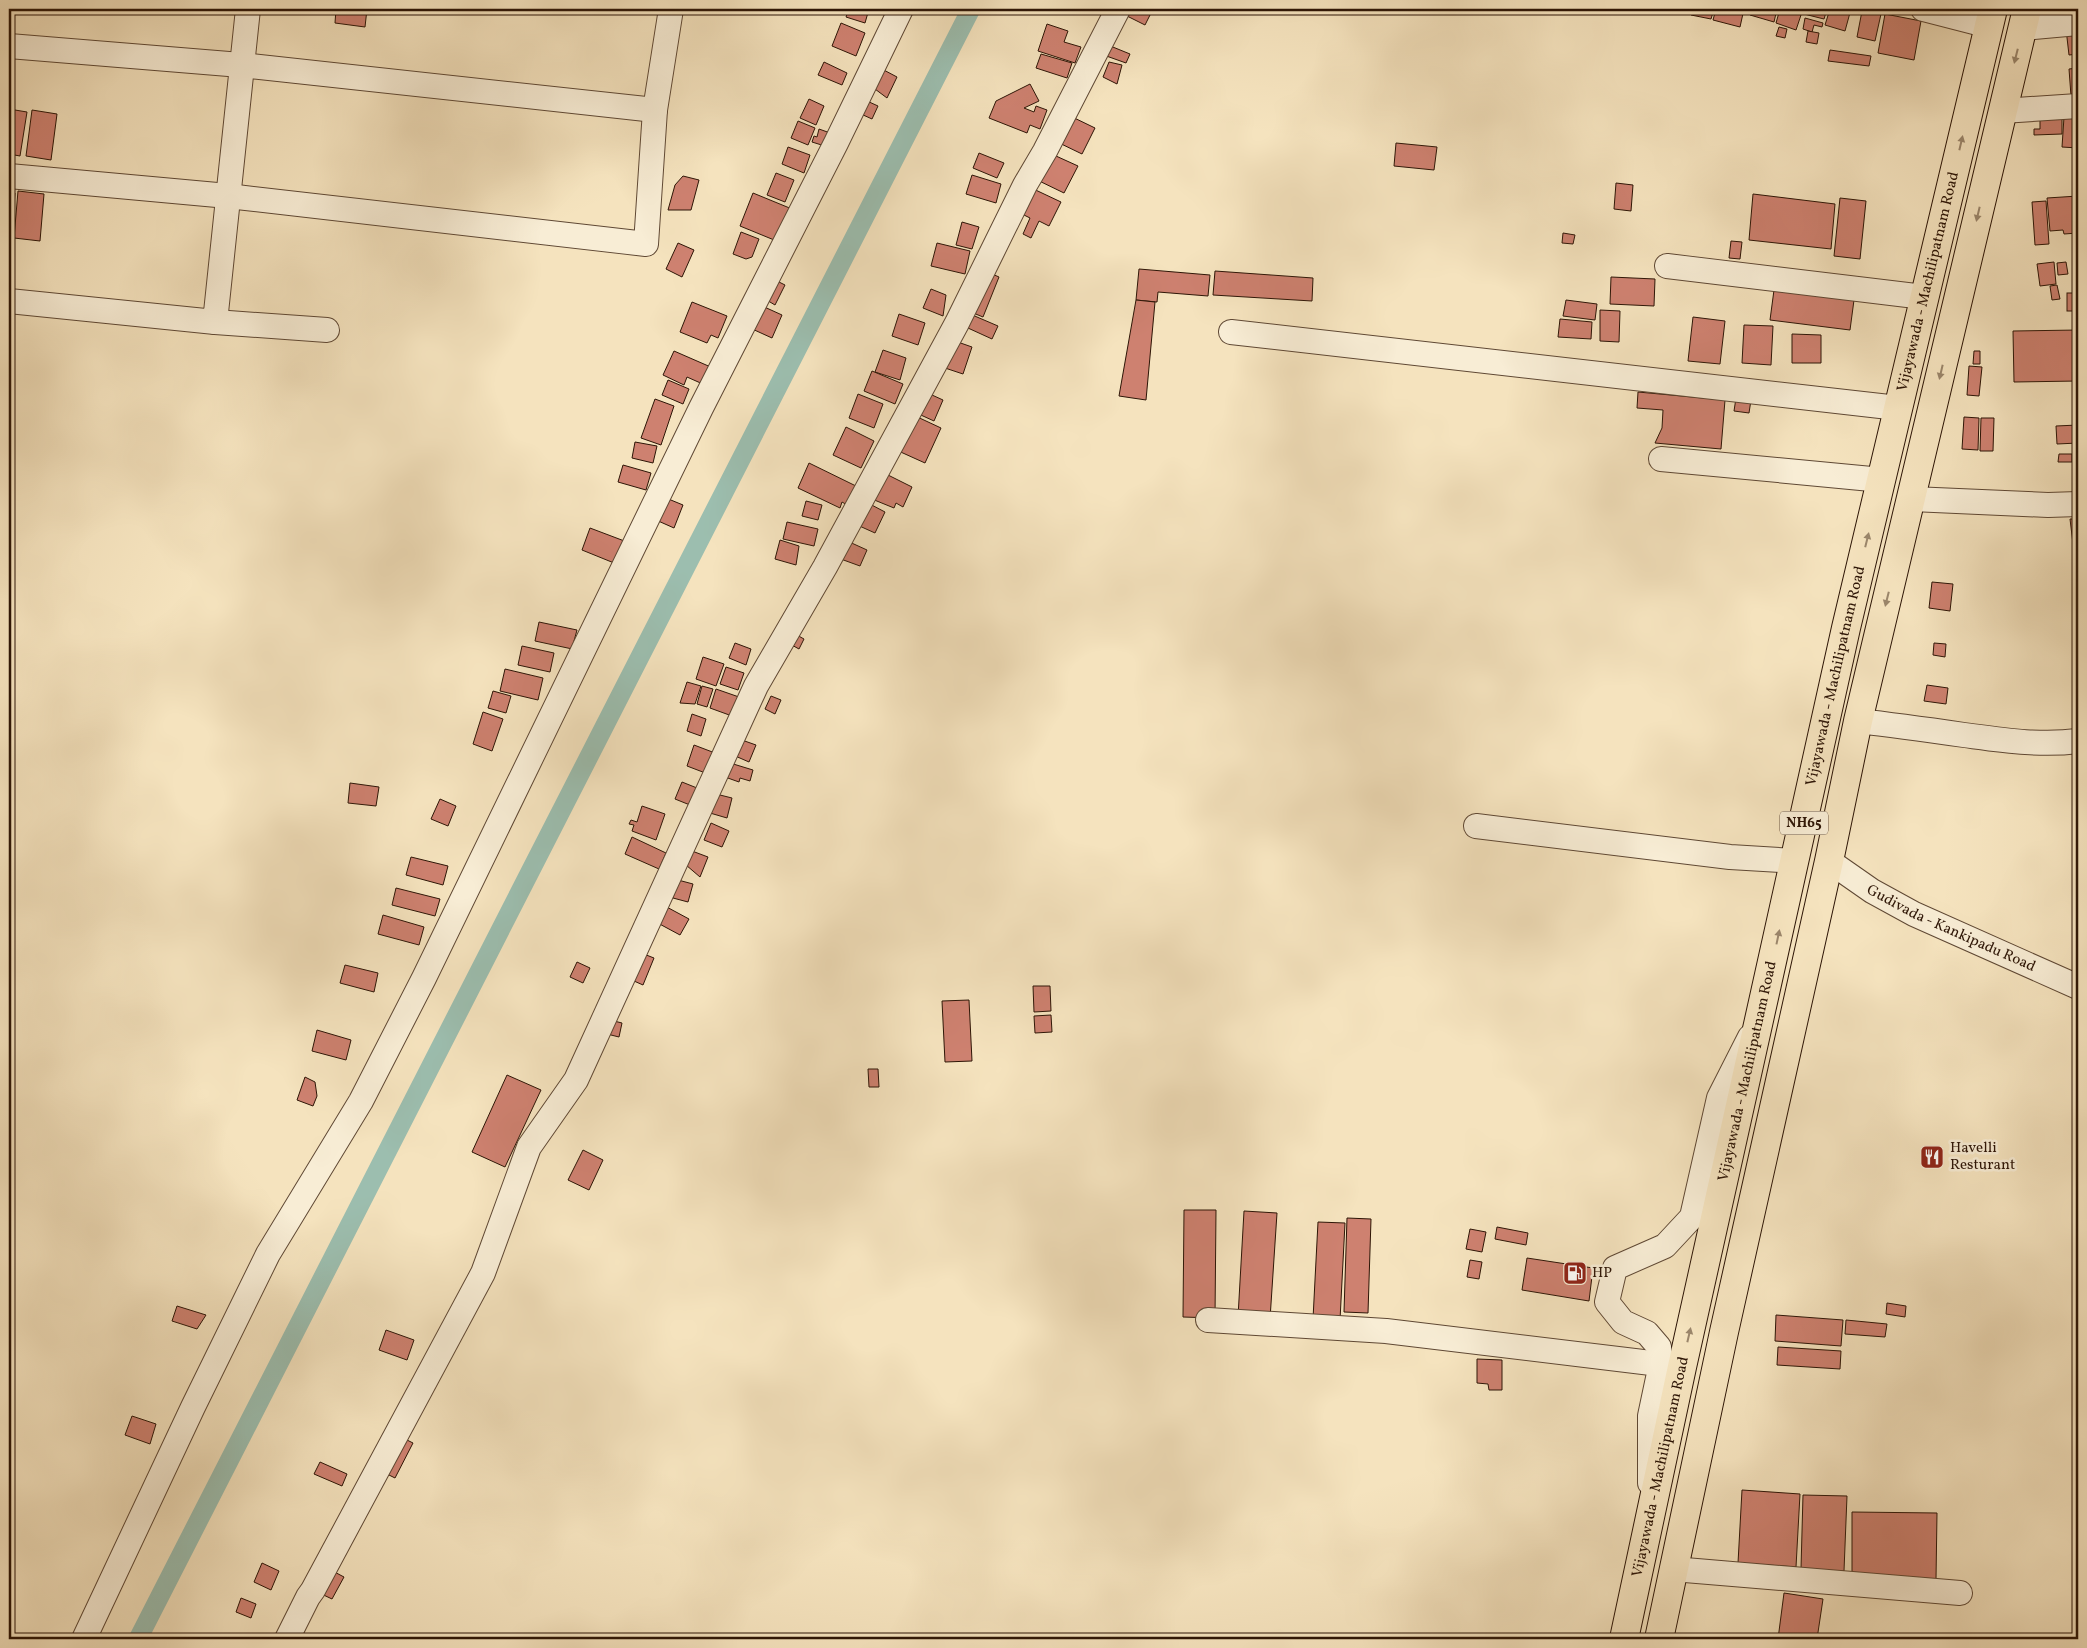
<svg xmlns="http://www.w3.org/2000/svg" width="2087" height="1648" viewBox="0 0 2087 1648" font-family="Vollkorn,serif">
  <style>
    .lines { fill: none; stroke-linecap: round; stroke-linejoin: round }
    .canal { stroke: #9cbeaf; stroke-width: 19 }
    .building { fill: #ce8170; stroke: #2d1506 }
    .minor-casing { stroke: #5f4834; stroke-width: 26 }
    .highway-casing { stroke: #2d1506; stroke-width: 30 }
    .minor { stroke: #f8edd5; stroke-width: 24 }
    .highway { stroke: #f5e3be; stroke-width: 28 }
    .oneway { fill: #9b866b }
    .labels { text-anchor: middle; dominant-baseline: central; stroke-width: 5; stroke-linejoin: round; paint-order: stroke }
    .shield { fill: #f8edd5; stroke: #6a5644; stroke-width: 1 }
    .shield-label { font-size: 14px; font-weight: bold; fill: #2d1506 }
    .street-label { font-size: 15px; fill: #2d1506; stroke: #f8edd5 }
    .poi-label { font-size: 15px; fill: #2d1506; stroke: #f8edd5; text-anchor: start }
  </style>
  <rect width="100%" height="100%" fill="#f5e3be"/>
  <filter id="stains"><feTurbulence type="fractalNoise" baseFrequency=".004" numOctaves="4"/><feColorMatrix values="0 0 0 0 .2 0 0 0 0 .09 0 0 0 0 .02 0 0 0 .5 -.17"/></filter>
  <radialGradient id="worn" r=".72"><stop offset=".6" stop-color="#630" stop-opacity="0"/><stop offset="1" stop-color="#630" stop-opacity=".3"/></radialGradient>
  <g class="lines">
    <polyline class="canal" points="138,1639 971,9"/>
  </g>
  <g class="building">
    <polygon points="336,9 367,9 365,27 335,23"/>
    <polygon points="849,9 869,9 865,23 846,17"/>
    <polygon points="1121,9 1153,9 1145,25 1119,12"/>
    <polygon points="1692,9 1714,9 1711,19 1691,15"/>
    <polygon points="1716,9 1744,9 1740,27 1713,20"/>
    <polygon points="1752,9 1777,9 1774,22 1750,15"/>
    <polygon points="1780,9 1803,9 1796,30 1776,23"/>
    <polygon points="1805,9 1827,9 1824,19 1804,14"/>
    <polygon points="1830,9 1851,9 1845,31 1825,25"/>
    <polygon points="1862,11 1881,14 1875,41 1857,37"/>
    <polygon points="1885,14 1921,21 1914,60 1878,53"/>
    <polygon points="1805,18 1823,23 1822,27 1814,25 1812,32 1803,29"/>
    <polygon points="841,23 865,33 856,56 832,46"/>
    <polygon points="1047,24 1068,31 1064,42 1081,47 1075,63 1038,51"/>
    <polygon points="1779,27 1787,29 1785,38 1776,36"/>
    <polygon points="2078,28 2078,54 2069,55 2066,29"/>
    <polygon points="1808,31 1819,33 1817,44 1806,42"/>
    <polygon points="1103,43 1130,54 1126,63 1098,53"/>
    <polygon points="1830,50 1871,56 1869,66 1828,61"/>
    <polygon points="1041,54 1072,63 1067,78 1036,68"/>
    <polygon points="824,62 847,73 842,85 818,75"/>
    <polygon points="1109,62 1122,65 1117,84 1103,77"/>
    <polygon points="880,68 897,77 887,98 871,86"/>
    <polygon points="2078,68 2078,95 2071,96 2069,69"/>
    <polygon points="1030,84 1039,101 1024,108 1034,112 1036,106 1047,110 1040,129 1030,125 1027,133 989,118 996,101"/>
    <polygon points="809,99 824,106 816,125 800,118"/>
    <polygon points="867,101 878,106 872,119 861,114"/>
    <polygon points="9,109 27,112 20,156 9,154"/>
    <polygon points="32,110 57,114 51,160 26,156"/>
    <polygon points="1064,113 1095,128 1082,154 1051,139"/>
    <polygon points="2040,117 2062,117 2062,134 2034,135 2034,129 2040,129"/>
    <polygon points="2064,117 2078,118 2078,148 2062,147"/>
    <polygon points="798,121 815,128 808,145 791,138"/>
    <polygon points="819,129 833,134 828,147 812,142 814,136 817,137"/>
    <polygon points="1396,143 1437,147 1434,170 1394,166"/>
    <polygon points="788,147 810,155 804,173 782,164"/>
    <polygon points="1045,151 1078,166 1064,193 1031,177"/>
    <polygon points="979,153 1004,163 997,178 973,168"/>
    <polygon points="776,173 794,180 785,202 767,195"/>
    <polygon points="972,175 1001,184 996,203 966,194"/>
    <polygon points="683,176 699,180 691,210 668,210 675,185"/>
    <polygon points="1616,183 1633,185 1631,211 1614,209"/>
    <polygon points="1025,185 1061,202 1049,226 1039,221 1031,238 1023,234 1030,218 1014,210"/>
    <polygon points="18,191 44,194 40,241 14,238"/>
    <polygon points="9,192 15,193 12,234 9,234"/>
    <polygon points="753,193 792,209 779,242 740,226"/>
    <polygon points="1753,194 1835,204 1831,249 1749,240"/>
    <polygon points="2078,196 2078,233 2064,234 2063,230 2050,231 2047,198"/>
    <polygon points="1840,198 1866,201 1860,259 1834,256"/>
    <polygon points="2046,201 2049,244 2035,245 2032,202"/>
    <polygon points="962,222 979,227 972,249 956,245"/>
    <polygon points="741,232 759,239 752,257 746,259 733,254"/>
    <polygon points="1563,233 1575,235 1573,244 1562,243"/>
    <polygon points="1731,241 1742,242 1740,259 1729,258"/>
    <polygon points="678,243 694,250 682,277 666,269"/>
    <polygon points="937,243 970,251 965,274 931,266"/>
    <polygon points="2054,262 2056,284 2040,286 2037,264"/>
    <polygon points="2066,262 2068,274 2058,275 2057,263"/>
    <polygon points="1139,269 1210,275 1208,296 1158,292 1157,302 1136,300"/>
    <polygon points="983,270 999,277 983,317 966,310"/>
    <polygon points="1215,271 1313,278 1312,301 1213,295"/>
    <polygon points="1611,277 1655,279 1654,306 1610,304"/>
    <polygon points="775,280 785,285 775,305 765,299"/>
    <polygon points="2057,285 2060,299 2052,300 2050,286"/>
    <polygon points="931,289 946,295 943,316 923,308"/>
    <polygon points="1774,290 1854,300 1850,330 1770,320"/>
    <rect x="2067" y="293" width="11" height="18"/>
    <polygon points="1136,300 1155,302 1146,400 1119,396"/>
    <polygon points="1566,300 1597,304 1595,320 1563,316"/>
    <polygon points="692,302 727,316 718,338 711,335 707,343 680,332"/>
    <polygon points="760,305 782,315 772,338 750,328"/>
    <polygon points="1600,310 1620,311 1619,342 1600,341"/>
    <polygon points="963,311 998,326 992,339 957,323"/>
    <polygon points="899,314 925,323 918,345 892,336"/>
    <polygon points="1693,317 1725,321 1720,364 1688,361"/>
    <polygon points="1560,319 1592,322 1591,339 1558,337"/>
    <polygon points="1744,325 1773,326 1771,365 1742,363"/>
    <polygon points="2078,330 2078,381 2014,382 2013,331"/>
    <polygon points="1792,334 1821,335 1821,363 1792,363"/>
    <polygon points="952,340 972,347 963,374 942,367"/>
    <polygon points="883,350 906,358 900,380 875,372"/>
    <polygon points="674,351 713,368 705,385 687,377 684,385 663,375"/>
    <polygon points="1974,351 1980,351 1980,364 1973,364"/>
    <polygon points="1969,366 1982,367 1979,396 1967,395"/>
    <polygon points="872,371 903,384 895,404 864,391"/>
    <polygon points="668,380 689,389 683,404 662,395"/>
    <polygon points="921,390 943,400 934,421 912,411"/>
    <polygon points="1638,392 1725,400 1721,449 1655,443 1662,428 1663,410 1637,408"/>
    <polygon points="858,394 883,404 874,428 849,418"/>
    <polygon points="1736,398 1751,400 1749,413 1734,411"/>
    <polygon points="655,399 674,406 661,445 641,438"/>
    <polygon points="911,414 941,428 925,463 894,449"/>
    <polygon points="1964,417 1979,418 1978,450 1962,449"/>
    <polygon points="1981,418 1994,418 1993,451 1980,451"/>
    <polygon points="2078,425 2078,443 2057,444 2056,426"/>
    <polygon points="846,427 874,441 861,468 833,455"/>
    <polygon points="635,442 657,446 653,463 632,458"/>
    <polygon points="2059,454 2072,454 2072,462 2058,462"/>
    <polygon points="809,463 858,487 849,506 842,502 840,508 798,488"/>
    <polygon points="623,465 651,473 646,490 618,482"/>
    <polygon points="878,470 912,487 903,507 896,503 894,508 867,497"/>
    <polygon points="666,498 683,505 674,528 656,520"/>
    <polygon points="806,501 822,505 818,520 802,516"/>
    <polygon points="866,502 885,512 875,533 855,524"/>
    <polygon points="2070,519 2078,519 2078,551 2074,552"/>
    <polygon points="787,522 818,529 814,546 783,539"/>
    <polygon points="590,528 627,542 619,565 582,550"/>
    <polygon points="780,540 799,546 796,565 775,559"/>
    <polygon points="845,540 867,550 860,566 838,558"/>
    <polygon points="1932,582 1953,584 1950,611 1929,608"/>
    <polygon points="539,622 577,630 574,641 579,642 577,650 535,641"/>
    <polygon points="795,634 804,639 799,649 790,644"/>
    <polygon points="735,643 751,649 746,665 729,658"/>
    <polygon points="1934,643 1946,644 1945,657 1933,655"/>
    <polygon points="522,646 554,653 550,672 518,665"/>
    <polygon points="703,657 724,664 716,686 696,679"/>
    <polygon points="726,667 744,673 738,690 720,684"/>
    <polygon points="505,669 543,678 538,700 500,691"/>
    <polygon points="687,682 701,686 695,704 680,703"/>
    <polygon points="1927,685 1948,688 1946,704 1924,701"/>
    <polygon points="702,686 713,689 707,707 697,704"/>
    <polygon points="716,689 739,697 732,716 710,708"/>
    <polygon points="493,691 511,696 506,713 488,708"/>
    <polygon points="771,696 781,700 775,714 765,709"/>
    <polygon points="483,712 503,719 492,751 473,744"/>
    <polygon points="692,714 706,719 701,736 687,731"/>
    <polygon points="739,739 756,745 749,762 733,755"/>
    <polygon points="694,745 715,753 708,774 687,766"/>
    <polygon points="730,763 753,770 750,781 740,778 739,782 725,777"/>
    <polygon points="682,782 697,788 690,805 675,799"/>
    <polygon points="350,783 379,787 376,806 348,803"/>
    <polygon points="716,794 732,798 727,818 710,813"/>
    <polygon points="440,799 456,806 448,826 431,819"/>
    <polygon points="642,806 665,814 656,840 632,831 634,825 629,824 631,820 637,822"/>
    <polygon points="711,823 729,831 722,847 704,840"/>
    <polygon points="632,837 666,853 659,869 625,854"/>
    <polygon points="692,851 708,857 700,877 686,865"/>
    <polygon points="411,857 448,866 443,885 406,875"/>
    <polygon points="678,880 693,884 688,902 673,898"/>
    <polygon points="396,888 440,899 435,916 392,905"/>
    <polygon points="663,905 689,919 680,935 654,921"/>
    <polygon points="383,915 424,927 419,945 378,934"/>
    <polygon points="636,951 654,958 643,985 634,981"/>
    <polygon points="577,962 590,968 583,983 570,977"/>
    <polygon points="345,965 378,973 374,992 340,983"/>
    <polygon points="1033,986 1050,986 1051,1011 1034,1012"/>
    <polygon points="969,1000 972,1061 945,1062 942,1001"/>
    <polygon points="1051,1015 1052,1032 1035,1033 1034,1016"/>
    <polygon points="610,1020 622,1023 619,1037 607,1034"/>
    <polygon points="317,1030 351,1040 346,1060 312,1051"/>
    <polygon points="868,1069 878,1069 879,1087 869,1087"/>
    <polygon points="507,1075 541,1090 505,1167 472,1152"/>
    <polygon points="305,1077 315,1082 317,1096 313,1106 297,1100"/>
    <polygon points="583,1150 603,1160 589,1190 568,1180"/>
    <polygon points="1184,1210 1216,1210 1215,1318 1183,1317"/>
    <polygon points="1244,1211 1277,1213 1270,1319 1238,1317"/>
    <polygon points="1347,1218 1371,1219 1368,1313 1344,1312"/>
    <polygon points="1318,1222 1345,1223 1340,1320 1313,1319"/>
    <polygon points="1497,1227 1528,1233 1526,1245 1495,1239"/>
    <polygon points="1470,1229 1486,1232 1482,1252 1466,1249"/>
    <polygon points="1527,1258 1593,1268 1589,1301 1522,1290"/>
    <polygon points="1470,1260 1482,1262 1479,1279 1467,1277"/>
    <polygon points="1887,1303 1906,1306 1905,1317 1886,1314"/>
    <polygon points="177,1306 206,1315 197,1329 172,1321"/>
    <polygon points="1776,1315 1843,1320 1841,1346 1775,1341"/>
    <polygon points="1846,1320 1887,1324 1885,1337 1845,1334"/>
    <polygon points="386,1330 414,1340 407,1360 379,1350"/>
    <polygon points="1778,1347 1841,1351 1840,1369 1777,1365"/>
    <polygon points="1477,1359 1502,1360 1502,1390 1489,1390 1488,1384 1477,1383"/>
    <polygon points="132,1416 156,1424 150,1444 125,1435"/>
    <polygon points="397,1435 413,1443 395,1478 377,1469"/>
    <polygon points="320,1462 347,1474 342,1486 314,1474"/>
    <polygon points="1742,1490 1800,1494 1796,1567 1738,1563"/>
    <polygon points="1803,1495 1847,1496 1844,1571 1801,1569"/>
    <polygon points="1852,1512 1937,1513 1936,1579 1852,1578"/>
    <polygon points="262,1563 279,1571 271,1590 254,1582"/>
    <polygon points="325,1567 344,1577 332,1599 313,1590"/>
    <polygon points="1784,1593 1823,1599 1817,1639 1778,1639"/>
    <polygon points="241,1598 256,1604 251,1618 236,1612"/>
  </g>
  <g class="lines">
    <g class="minor-casing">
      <g id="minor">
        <polyline points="1923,9 1989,26"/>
        <polyline points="2023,28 2078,23"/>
        <polyline points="9,46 241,65 655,110 671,9"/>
        <polyline points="2002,111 2078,106"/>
        <polyline points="9,176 228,196 646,244 655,110"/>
        <polyline points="1667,266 1924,297"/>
        <polyline points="9,301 215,322 248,9"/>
        <polyline points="215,322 327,330"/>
        <polyline points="1231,332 1898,408"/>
        <polyline points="1661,459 1882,480"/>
        <polyline points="1912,499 2048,505 2078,504"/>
        <path d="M1858 721C1893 725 1929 730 1964 735 2002 740 2040 746 2078 741"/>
        <polyline points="1476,826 1730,857 1795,861"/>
        <path id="s1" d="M1829 861 1872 891 1914 914 2078 987"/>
        <polyline points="1208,1320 1386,1331 1676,1366"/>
        <polyline points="1650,1483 1650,1416 1661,1364 1659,1347 1647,1333 1623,1322 1607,1302 1615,1268 1665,1246 1692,1217 1719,1098 1750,1037"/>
        <polyline points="1673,1569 1960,1593"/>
        <polyline points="84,1639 193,1407 268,1254 361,1101 424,978 701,408 836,143 901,9"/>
        <polyline points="287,1639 308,1597 313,1590 483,1273 529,1147 576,1080 756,686 825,567 957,323 1025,185 1045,151 1118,9"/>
      </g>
    </g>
    <g class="highway-casing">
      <g id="highway">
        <path id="s2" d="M1624 1639 1682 1367 1846 628 1993 9"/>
        <polyline points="1659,1639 1724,1332 1829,861 1858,721 2027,9"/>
      </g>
    </g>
    <use href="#minor" class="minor"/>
    <use href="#highway" class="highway"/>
  </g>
  <defs><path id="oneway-solid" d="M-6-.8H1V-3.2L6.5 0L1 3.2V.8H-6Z" transform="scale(1.25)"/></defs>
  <g class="oneway">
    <use href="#oneway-solid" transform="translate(2016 56) rotate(104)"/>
    <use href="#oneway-solid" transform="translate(1961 143) rotate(-77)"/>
    <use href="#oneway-solid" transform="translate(1978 214) rotate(103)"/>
    <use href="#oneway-solid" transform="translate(1941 372) rotate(103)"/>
    <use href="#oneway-solid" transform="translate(1867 540) rotate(-76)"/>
    <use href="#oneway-solid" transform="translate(1887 599) rotate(104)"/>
    <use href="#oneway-solid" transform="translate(1778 937) rotate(-78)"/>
    <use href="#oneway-solid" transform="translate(1689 1335) rotate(-77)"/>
  </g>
  <defs>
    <g id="restaurant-square" transform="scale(1.25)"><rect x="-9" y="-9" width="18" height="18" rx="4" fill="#8f2418" stroke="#f8edd5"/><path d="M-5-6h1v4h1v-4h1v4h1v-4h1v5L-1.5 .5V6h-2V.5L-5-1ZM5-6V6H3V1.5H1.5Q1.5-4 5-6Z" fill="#fff"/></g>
    <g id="fuel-square" transform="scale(1.25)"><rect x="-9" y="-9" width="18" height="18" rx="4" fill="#8f2418" stroke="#f8edd5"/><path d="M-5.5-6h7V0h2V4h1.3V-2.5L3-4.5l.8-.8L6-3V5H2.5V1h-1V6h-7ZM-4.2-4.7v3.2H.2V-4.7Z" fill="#fff"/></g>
  </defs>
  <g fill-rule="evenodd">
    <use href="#restaurant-square" x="1932" y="1157"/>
    <use href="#fuel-square" x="1575" y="1273"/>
  </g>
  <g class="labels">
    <rect class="shield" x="1780" y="811.5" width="48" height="23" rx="4"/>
    <g class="shield-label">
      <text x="1804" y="823">NH65</text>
    </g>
    <g class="street-label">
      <text stroke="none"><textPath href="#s2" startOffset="1391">Vijayawada - Machilipatnam Road</textPath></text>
      <text stroke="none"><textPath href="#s2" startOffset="986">Vijayawada - Machilipatnam Road</textPath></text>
      <text stroke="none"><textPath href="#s1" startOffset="140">Gudivada - Kankipadu Road</textPath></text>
      <text stroke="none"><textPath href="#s2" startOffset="581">Vijayawada - Machilipatnam Road</textPath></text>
      <text stroke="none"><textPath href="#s2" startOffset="176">Vijayawada - Machilipatnam Road</textPath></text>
    </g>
    <g class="poi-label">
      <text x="1950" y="1148">Havelli<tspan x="1950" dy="17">Resturant</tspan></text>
      <text x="1592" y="1273">HP</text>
    </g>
  </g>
  <rect width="2087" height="1648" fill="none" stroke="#f5e3be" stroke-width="30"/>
  <rect x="10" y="10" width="2067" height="1628" fill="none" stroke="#2d1506" stroke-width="2.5"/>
  <rect x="15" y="15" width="2057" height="1618" fill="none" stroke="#2d1506"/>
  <rect width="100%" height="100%" filter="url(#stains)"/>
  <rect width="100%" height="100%" fill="url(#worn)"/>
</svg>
